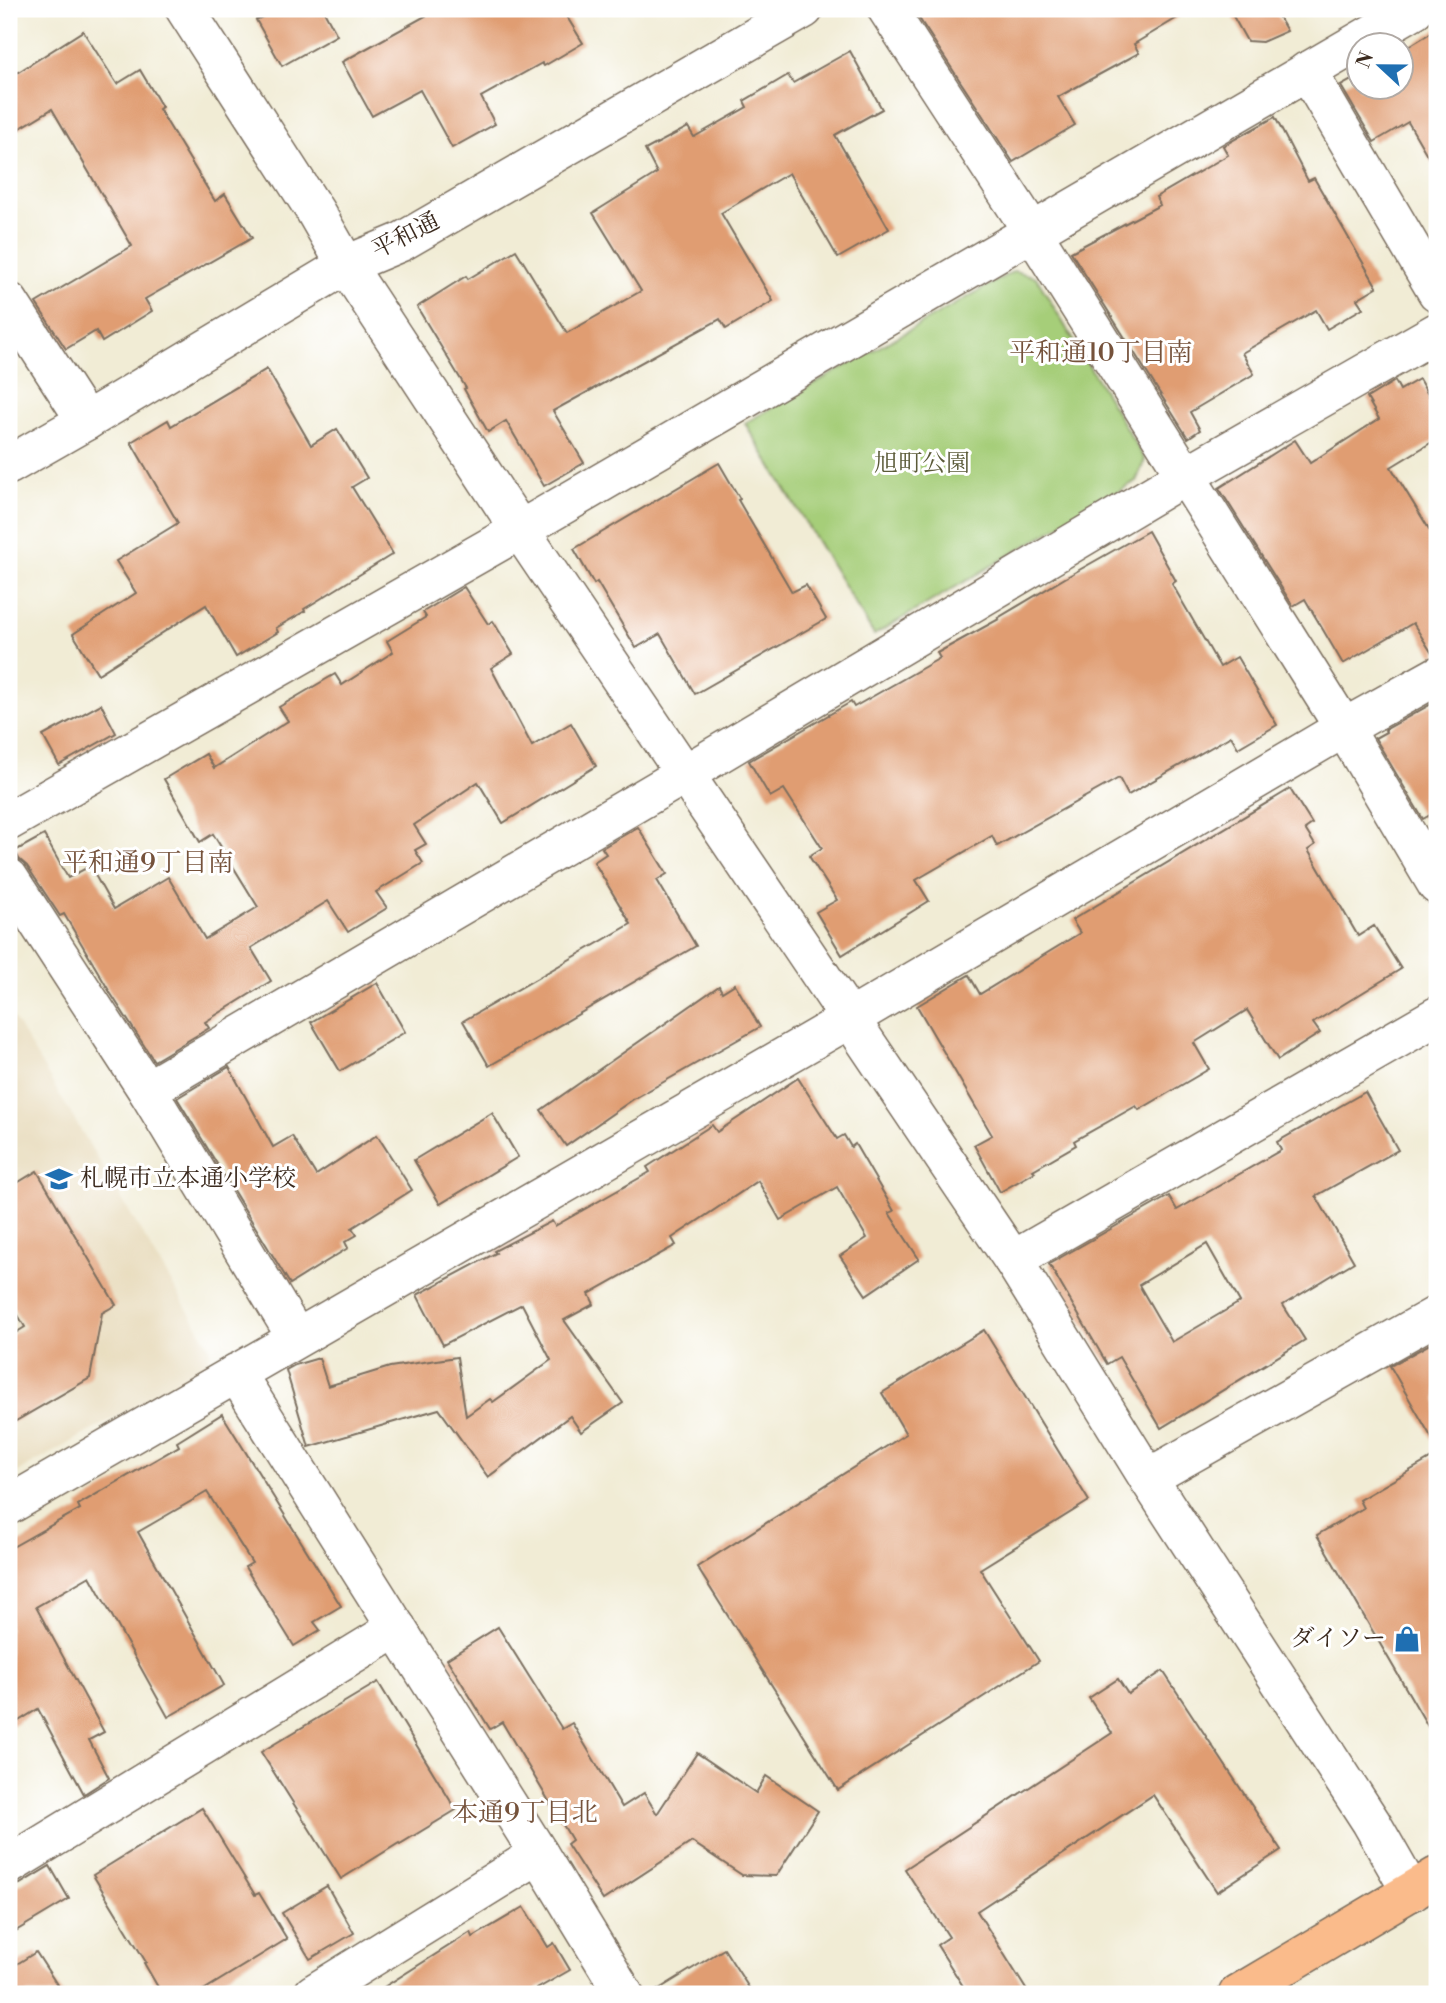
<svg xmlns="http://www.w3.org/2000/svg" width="1446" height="2003" viewBox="0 0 1446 2003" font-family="'Libre Bodoni','Noto Serif JP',serif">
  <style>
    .built { fill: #e7daba }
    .green { fill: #a6ce79; stroke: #707c4c; stroke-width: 2 }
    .building { fill: #e09d72; fill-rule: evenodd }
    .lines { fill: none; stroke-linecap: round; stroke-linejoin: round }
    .minor-casing { stroke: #7b6e5e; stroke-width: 41 }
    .highway-casing { stroke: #7b6e5e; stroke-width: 41 }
    .minor { stroke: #fff; stroke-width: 38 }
    .highway { stroke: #fabb8b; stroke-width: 38 }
    .labels { text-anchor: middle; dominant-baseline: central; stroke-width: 6; stroke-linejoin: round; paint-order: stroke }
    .street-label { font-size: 24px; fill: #3b2a1e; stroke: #fff }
    .park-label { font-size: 24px; fill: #5b5b39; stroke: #fff }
    .poi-label { font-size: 24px; fill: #3b2a1e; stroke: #fff; text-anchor: start }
    .neighbourhood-label { font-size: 26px; fill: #75523b; stroke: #fff }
  </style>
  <rect width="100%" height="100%" fill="#fff"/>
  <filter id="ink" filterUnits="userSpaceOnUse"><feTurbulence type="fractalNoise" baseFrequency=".0143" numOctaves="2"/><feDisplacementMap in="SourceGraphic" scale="14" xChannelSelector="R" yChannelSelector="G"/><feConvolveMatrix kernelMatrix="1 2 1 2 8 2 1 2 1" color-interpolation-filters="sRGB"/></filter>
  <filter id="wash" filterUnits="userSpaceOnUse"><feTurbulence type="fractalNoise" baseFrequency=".00686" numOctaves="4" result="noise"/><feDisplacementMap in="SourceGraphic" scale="28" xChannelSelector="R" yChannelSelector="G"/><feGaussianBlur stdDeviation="1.57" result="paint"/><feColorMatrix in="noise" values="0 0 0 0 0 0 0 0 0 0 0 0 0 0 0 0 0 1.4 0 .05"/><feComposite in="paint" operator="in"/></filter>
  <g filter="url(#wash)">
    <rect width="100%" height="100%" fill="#f1ecd5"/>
    <polygon class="built" points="9,1010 211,1349 208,1365 9,1477"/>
    <polygon class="green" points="1014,271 1036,277 1145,460 1136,481 874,635 745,423"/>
    <g id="blocks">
      <g class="building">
        <polygon points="278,9 323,9 337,35 282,66 256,20"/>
        <polygon points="438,9 562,9 583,43 544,66 542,63 481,97 495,124 452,148 420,90 372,116 342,62"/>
        <polygon points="913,9 1192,9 1134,44 1139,53 1058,97 1075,125 1013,162"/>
        <polygon points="1229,9 1274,9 1287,31 1262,42 1247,41"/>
        <polygon points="1437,29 1437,172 1408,122 1374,142 1341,86 1359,76 1359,88 1401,88 1401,51"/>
        <polygon points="83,31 117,84 140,70 162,107 159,109 215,201 225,194 252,238 145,299 152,311 102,342 96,331 66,349 36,303 132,246 52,109 9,135 9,78"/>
        <polygon points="850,51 882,109 835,135 889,229 838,258 789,173 721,213 773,301 726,329 720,319 553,411 584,463 544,486 506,421 488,432 464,389 466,388 417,307 466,276 468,279 516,250 567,333 641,291 593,213 657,173 645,150 688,127 694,137 747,107 744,101 788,75 793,83"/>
        <polygon points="1275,117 1308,181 1314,178 1377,287 1357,299 1363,308 1327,329 1316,310 1242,353 1254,374 1190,412 1200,430 1188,438 1071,252 1160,205 1156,197 1228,155 1223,146"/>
        <polygon points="267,369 311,445 337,429 367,478 352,487 393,554 304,609 305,611 276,628 278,632 236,657 206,605 98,674 73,634 136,593 116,561 178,523 131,442 168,420 171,426"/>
        <polygon points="1419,379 1437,410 1437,439 1391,467 1437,542 1437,654 1433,655 1413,623 1343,664 1305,599 1293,606 1219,488 1295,440 1310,463 1379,419 1367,398 1395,381 1400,390"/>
        <polygon points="719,463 740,499 738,500 792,592 806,585 826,619 695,694 660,634 636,648 597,582 594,584 574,549"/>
        <polygon points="1148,531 1176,581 1172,584 1220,667 1237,657 1277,725 1238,748 1231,736 1128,795 1119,778 997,846 992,836 916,880 929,901 842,955 816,912 837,900 809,856 822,848 784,789 770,797 749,761 851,702 854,707 940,658 937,653 999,619 998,618 1065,578"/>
        <polygon points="464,587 488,624 493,621 513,654 491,668 532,746 571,723 596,766 503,823 478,782 414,825 426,844 415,850 423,863 376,892 387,908 348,932 328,901 251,948 271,981 205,1022 209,1028 154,1061 111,994 64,914 60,916 27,866 19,859 15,851 44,835 68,878 90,866 114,909 168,877 205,939 258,907 213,834 200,842 164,779 206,754 214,768 288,721 279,707 335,674 342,685 393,652 387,641 426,617 423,612"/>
        <polygon points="1437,701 1437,811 1423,819 1375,738 1386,732 1385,730"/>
        <polygon points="101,704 116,733 59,765 43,736"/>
        <polygon points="1290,789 1312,824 1305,829 1315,845 1308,850 1358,936 1374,926 1401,969 1313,1023 1320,1033 1278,1060 1247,1010 1194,1043 1209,1069 1139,1110 1136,1106 1074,1141 1076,1145 1033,1170 1035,1172 1000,1192 974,1145 992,1135 917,1006 969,975 980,994 1080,933 1072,920"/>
        <polygon points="638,827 667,874 657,880 696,946 489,1066 463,1021 631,924 594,862 606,854 602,848"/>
        <polygon points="377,983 405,1032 340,1071 311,1022"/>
        <polygon points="735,984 760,1027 632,1100 566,1146 541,1110 719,986 722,992"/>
        <polygon points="229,1067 273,1147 292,1136 316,1175 377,1135 412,1190 352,1228 357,1235 345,1242 348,1248 290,1284 177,1098"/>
        <polygon points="798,1078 837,1139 844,1135 851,1147 855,1144 894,1211 889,1213 919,1259 866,1295 840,1256 867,1238 837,1187 780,1220 758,1181 672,1238 676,1245 589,1294 594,1304 564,1320 623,1403 581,1432 570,1416 488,1477 439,1409 309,1447 286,1370 295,1365 319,1358 328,1386 390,1367 457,1357 466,1416 490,1399 493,1402 551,1360 522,1304 443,1345 417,1295 496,1253 494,1251 552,1221 555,1226 650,1172 647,1167 712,1125 717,1132"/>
        <path d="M1365 1092 1398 1150 1316 1196 1354 1262 1283 1305 1305 1340 1161 1428 1119 1357 1107 1364 1049 1264 1169 1196 1177 1210 1281 1150 1277 1142ZM1207 1244 1240 1302 1172 1342 1139 1285Z"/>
        <polygon points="492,1113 518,1157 440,1204 414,1160"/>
        <polygon points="37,1171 116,1305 102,1313 90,1378 9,1425 9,1337 25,1327 9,1300 9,1188"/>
        <polygon points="984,1330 1089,1501 980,1569 1039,1661 838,1790 697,1567 906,1434 882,1393"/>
        <polygon points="1437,1340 1437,1447 1390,1366"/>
        <polygon points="222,1414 341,1606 314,1622 320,1630 294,1646 245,1567 252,1563 207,1492 138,1532 224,1685 168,1717 90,1576 36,1607 104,1732 89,1740 109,1778 84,1794 38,1709 9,1727 9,1549 80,1509 78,1505 179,1446 177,1442"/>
        <polygon points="1437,1455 1437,1742 1317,1535 1363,1508 1359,1500"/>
        <polygon points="498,1627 562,1729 572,1723 622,1807 644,1793 657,1814 697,1753 756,1793 766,1776 818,1811 776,1876 742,1875 692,1842 603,1900 567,1844 572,1840 502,1722 490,1729 447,1659"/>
        <polygon points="1163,1671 1281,1850 1217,1892 1153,1795 977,1911 1029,1994 968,1994 937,1945 949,1937 905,1869 1112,1733 1089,1698 1118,1679 1128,1694"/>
        <polygon points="378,1682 456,1810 400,1844 399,1843 341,1879 261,1752"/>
        <polygon points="202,1808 255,1895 259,1893 287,1939 197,1994 162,1994 144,1963 146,1962 93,1875"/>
        <polygon points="50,1866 69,1899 9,1935 9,1887 20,1884"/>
        <polygon points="327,1886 354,1933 310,1959 282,1913"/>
        <polygon points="524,1907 548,1947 554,1943 570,1970 528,1994 373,1994 471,1932 473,1937"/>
        <polygon points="724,1949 753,1994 651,1994"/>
        <polygon points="36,1952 63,1994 9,1994 9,1969"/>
      </g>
    </g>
  </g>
  <g filter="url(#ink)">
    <use href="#blocks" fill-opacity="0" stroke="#7b6e5e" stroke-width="2"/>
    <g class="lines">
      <g class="minor-casing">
        <g id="minor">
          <polyline points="185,9 315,211 346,265 520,530 1013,1260 1148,1478 1371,1822 1411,1892"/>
          <polyline points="887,9 1032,231 1344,728 1437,885"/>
          <polyline points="1307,71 1437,292"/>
          <polyline points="9,302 86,421"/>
          <polyline points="9,465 86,421 346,265 401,242 804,9"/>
          <polyline points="9,821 520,530 1415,9"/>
          <polyline points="9,878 147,1090 296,1337"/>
          <polyline points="147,1090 685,774 1185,476 1437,332"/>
          <polyline points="1013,1260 1437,1016"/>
          <polyline points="236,1373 539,1854 624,1994"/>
          <polyline points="1148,1478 1437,1315"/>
          <polyline points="9,1505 851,1018 1344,728 1437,676"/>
          <polyline points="9,1865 397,1628"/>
          <polyline points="313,1994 539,1854"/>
        </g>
      </g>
      <g class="highway-casing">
        <polyline id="highway" points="1238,1994 1437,1876"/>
      </g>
      <use href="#minor" class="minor"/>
      <use href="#highway" class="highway"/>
    </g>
  </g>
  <defs>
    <g id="school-bare" transform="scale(2.1)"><path d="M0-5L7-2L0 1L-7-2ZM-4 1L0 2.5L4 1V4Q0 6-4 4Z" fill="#1f6fb2" stroke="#fff" stroke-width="2.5" paint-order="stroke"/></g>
    <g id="shop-bare" transform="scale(2.1)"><path d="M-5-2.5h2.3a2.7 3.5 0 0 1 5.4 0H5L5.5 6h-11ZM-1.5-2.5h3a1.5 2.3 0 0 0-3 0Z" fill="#1f6fb2" stroke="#fff" stroke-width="2.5" paint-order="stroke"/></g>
  </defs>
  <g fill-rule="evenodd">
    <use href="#school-bare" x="59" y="1179"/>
    <use href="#shop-bare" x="1407" y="1639"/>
  </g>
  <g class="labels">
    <g class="street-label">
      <text transform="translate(406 236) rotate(-27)">平和通</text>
    </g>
    <g class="park-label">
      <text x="922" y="464">旭町公園</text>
    </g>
    <g class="poi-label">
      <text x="80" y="1179">札幌市立本通小学校</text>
      <text x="1386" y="1639" text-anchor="end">ダイソー</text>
    </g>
    <g class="neighbourhood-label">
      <text x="1101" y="353">平和通10丁目南</text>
      <text x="148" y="863">平和通9丁目南</text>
      <text x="525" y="1813">本通9丁目北</text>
    </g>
  </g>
  <rect width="1446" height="2003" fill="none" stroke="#fff" stroke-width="35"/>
  <g transform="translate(1380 66) rotate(292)"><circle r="33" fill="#ffffff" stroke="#b1aaa5" stroke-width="2"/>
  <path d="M0-5L12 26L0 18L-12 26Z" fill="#1f6fb2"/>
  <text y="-10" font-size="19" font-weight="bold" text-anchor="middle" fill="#3b2a1e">N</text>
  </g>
</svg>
